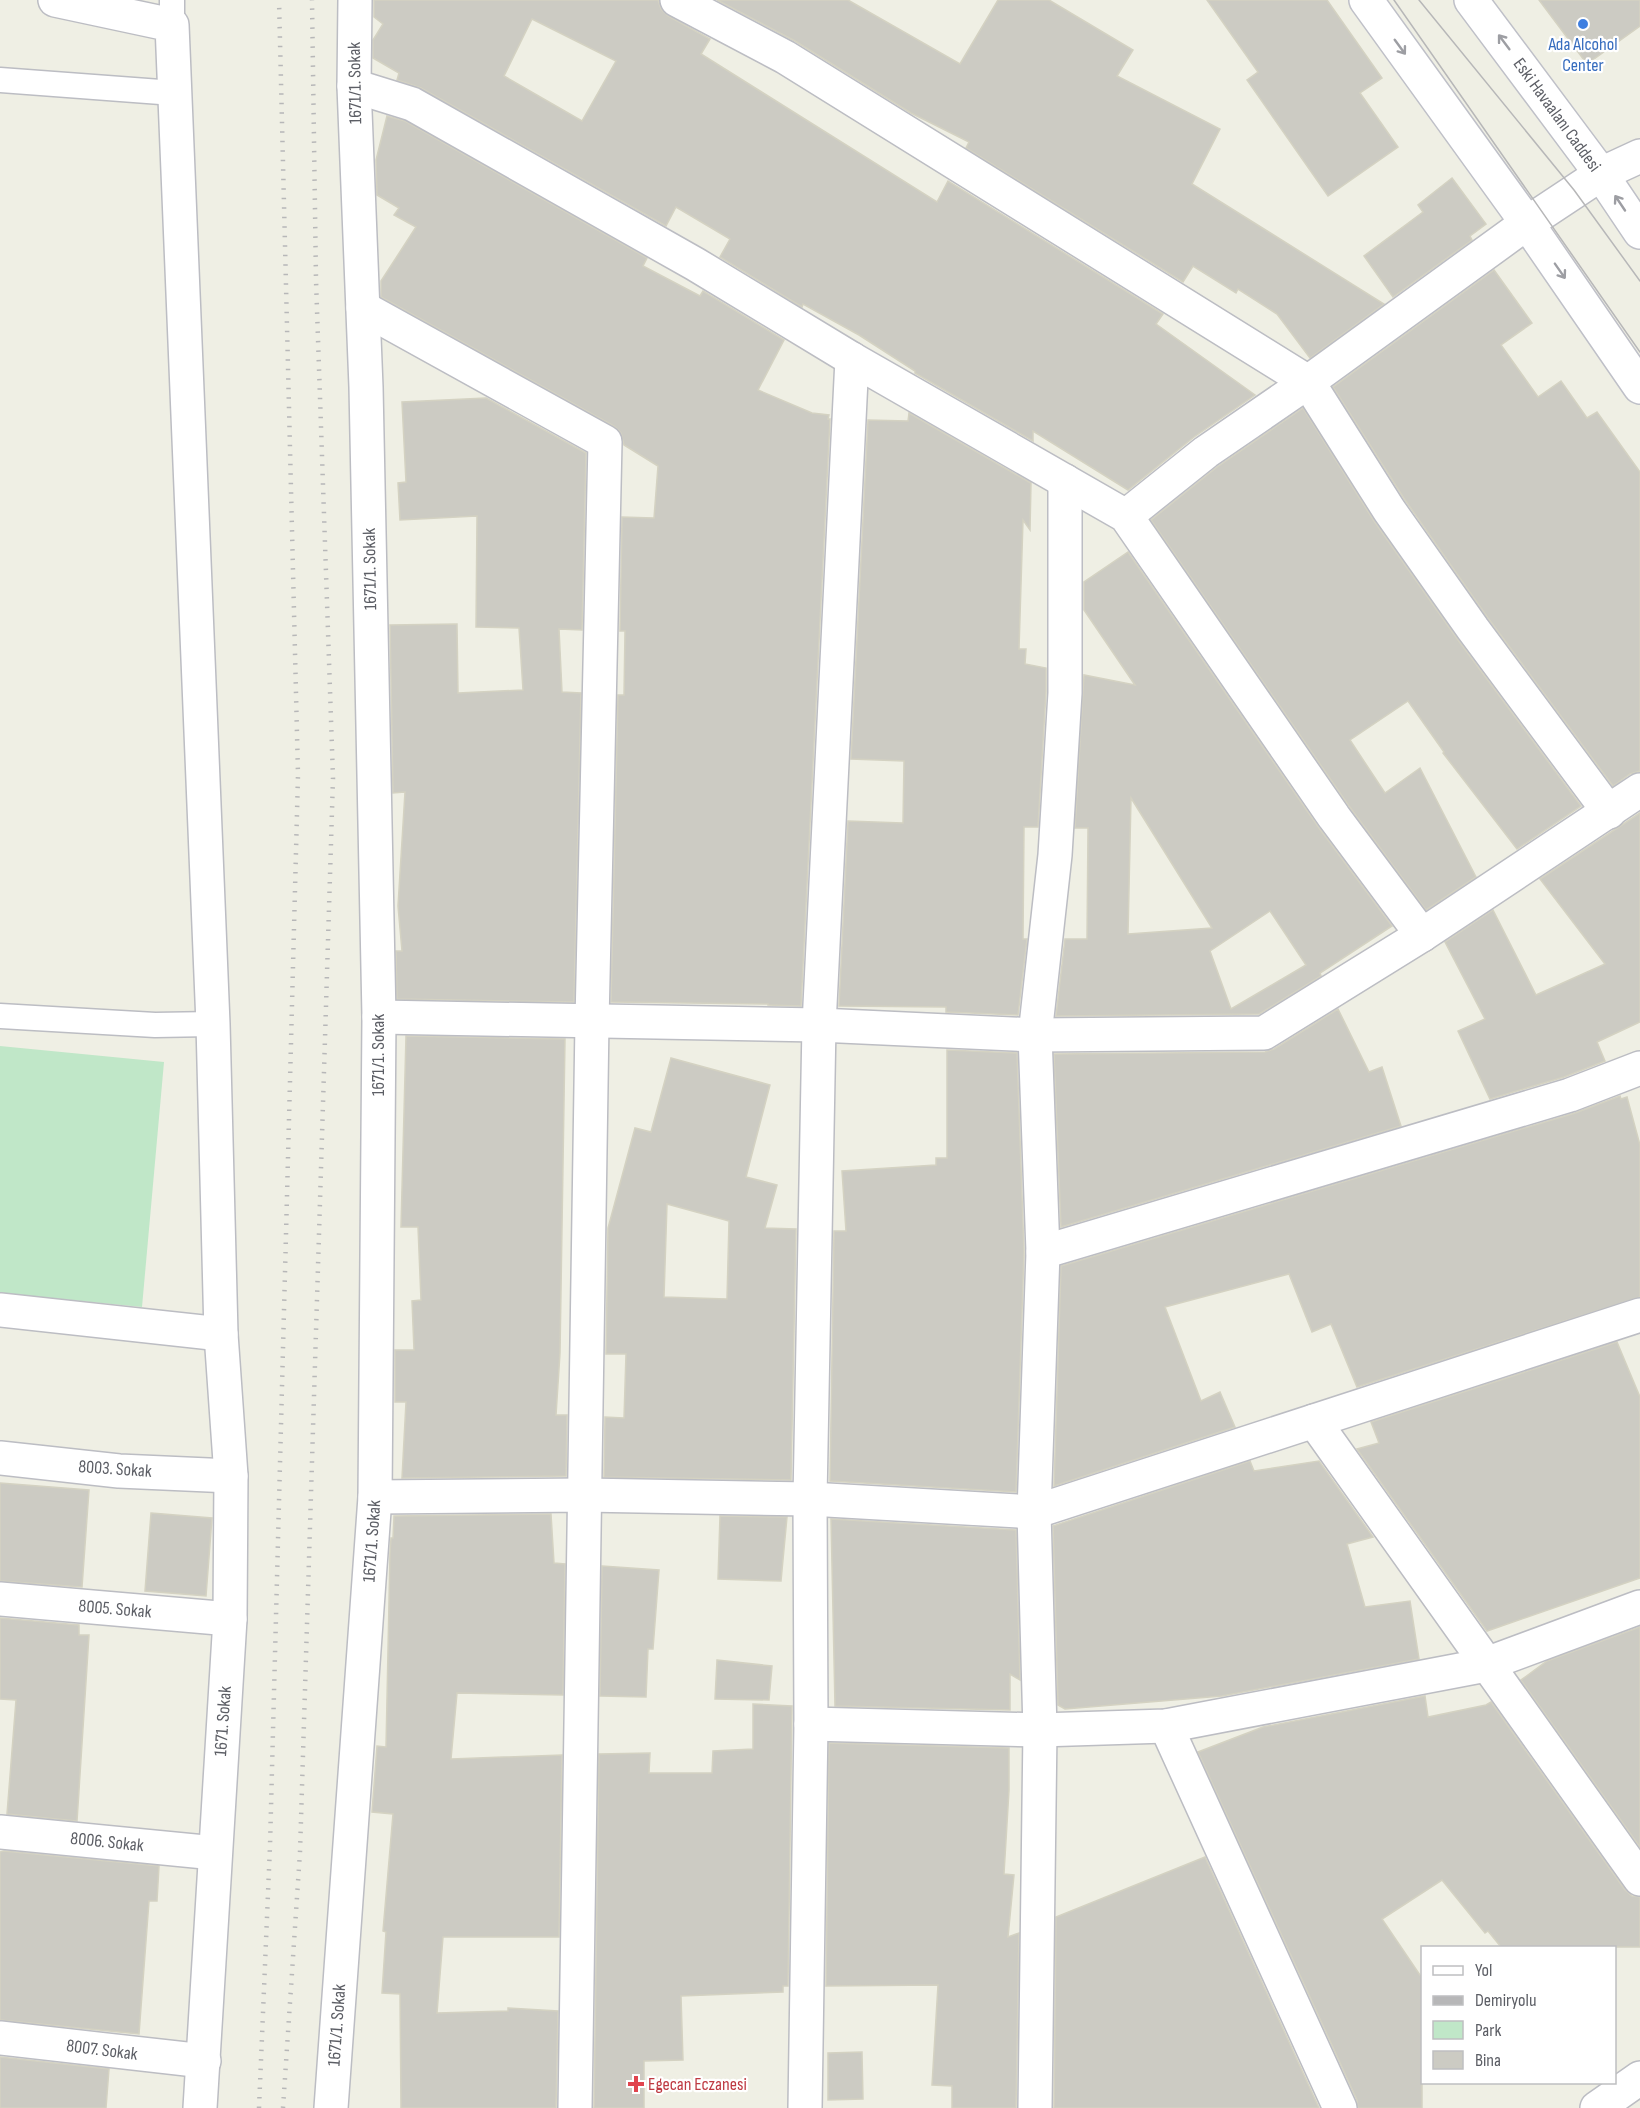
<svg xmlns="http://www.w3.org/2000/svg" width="1640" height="2108" viewBox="0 0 1640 2108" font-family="'Sofia Sans Condensed',sans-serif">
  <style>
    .green { fill: #c0e7c8 }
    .building { fill: #cccbc3; stroke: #d4d2c2; stroke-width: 1.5; fill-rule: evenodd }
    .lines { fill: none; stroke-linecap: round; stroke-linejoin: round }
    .lane-casing { stroke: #bcbdc3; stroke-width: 27 }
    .street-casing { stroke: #bcbdc3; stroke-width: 36 }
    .secondary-casing { stroke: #bfc0c8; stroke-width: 36 }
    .lane { stroke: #fff; stroke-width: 24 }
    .street { stroke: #fff; stroke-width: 33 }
    .secondary { stroke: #fff; stroke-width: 33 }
    .tram { stroke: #b7b7b8; stroke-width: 1.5 }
    .rail { stroke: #b7b7b8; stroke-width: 4.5; stroke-dasharray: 1.5 8; stroke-linecap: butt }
    .oneway { stroke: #9d9ea3 }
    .shop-dot { fill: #3f7fe0; stroke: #fff; stroke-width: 2 }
    .health-dot { fill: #e0444e; stroke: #fff; stroke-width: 2 }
    .labels { text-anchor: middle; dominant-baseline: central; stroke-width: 4.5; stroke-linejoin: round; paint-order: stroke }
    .shop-label { font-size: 18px; fill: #366cbe; stroke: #fff }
    .street-label { font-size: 18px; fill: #5c5e65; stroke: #fff }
    .health-label { font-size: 18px; fill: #be3a42; stroke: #fff; text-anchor: start }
  </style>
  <rect width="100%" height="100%" fill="#efefe4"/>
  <polygon class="green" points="0,1046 164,1062 142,1307 0,1293"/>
  <g class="building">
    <path d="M374 0H658L661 9 668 16 710 39 701 54 937 202 948 181 1163 314 1156 324 1255 395 1194 437 1128 490 1033 431V441L915 373V371L859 335 803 304 802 307 720 257 730 239 676 207 666 226 421 88 397 80 399 73 373 58V40L383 24 374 17ZM532 19 616 61 582 121 504 76Z"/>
    <polygon points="717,0 848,0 960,64 998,0 1049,0 1133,50 1117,76 1220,129 1192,184 1384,304 1310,358 1277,314 1238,289 1236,293 1193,266 1183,282 966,148 969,142 911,113 795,41"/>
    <polygon points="1207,0 1327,0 1382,78 1360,93 1398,147 1328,196 1247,80 1258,72"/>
    <polygon points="1539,0 1640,0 1640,26 1587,64"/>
    <polygon points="387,116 405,121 647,258 643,266 700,296 703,291 784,340 758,390 812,413 829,415 828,419 830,419 801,1006 768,1005 768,1004 611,1002 618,695 624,695 625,631 620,631 622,517 654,518 658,466 624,445 621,433 614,426 381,297 381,281 416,227 394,215 399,208 377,195 376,160"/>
    <polygon points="1452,178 1486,224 1470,236 1472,240 1393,297 1364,256 1423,212 1418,205"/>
    <polygon points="1494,270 1532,323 1501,345 1538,397 1561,381 1587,418 1597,412 1640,472 1640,771 1630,774 1613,786 1488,618 1405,500 1333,387"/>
    <polygon points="486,398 586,453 582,630 559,629 562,692 581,693 574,1002 397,999 396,951 402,951 398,906 405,792 393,793 390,625 457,624 458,693 523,690 519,628 476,627 477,516 400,520 398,483 406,482 402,402"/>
    <polygon points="1303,408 1374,521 1458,640 1581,806 1517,849 1443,753 1444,752 1408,701 1350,740 1385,793 1420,768 1476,877 1426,910 1349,806 1151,520 1217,467"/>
    <polygon points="909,413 1031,483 1030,530 1023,520 1019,649 1026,649 1025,664 1046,668 1046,692 1038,827 1024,827 1023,939 1027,939 1018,1015 946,1012 946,1007 839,1006 848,821 903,823 904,761 851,759 868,420 908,421"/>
    <path d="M1128 552 1319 828 1392 926 1320 973 1321 976 1259 1014 1056 1016 1065 939H1087L1088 828H1075L1084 675 1135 685 1084 610V582ZM1131 798 1212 928 1128 934ZM1270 911 1306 965 1231 1009 1210 951Z"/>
    <polygon points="1640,813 1640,1022 1597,1042 1605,1061 1564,1077 1490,1099 1458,1031 1485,1019 1445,942 1493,910 1536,995 1605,964 1540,879"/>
    <polygon points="1338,1009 1369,1072 1382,1067 1401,1126 1061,1227 1054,1054 1265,1052 1274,1049"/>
    <polygon points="406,1036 565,1039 560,1353 556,1415 567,1415 566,1476 402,1478 406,1402 395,1402 395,1350 414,1350 412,1301 421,1300 418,1227 401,1227"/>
    <polygon points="947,1050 1017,1053 1024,1252 1016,1492 830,1481 834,1231 846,1231 842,1171 936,1165 936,1158 947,1158"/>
    <path d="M671 1058 770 1085 746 1177 777 1185 765 1228 796 1229 791 1480 604 1477 605 1417 624 1418 626 1354H606L608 1228 635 1128 651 1132ZM667 1204 729 1221 727 1299 664 1297Z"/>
    <polygon points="1620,1096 1621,1099 1627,1097 1640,1145 1640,1297 1357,1387 1331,1324 1312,1332 1289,1274 1165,1307 1201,1401 1220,1392 1235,1427 1054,1486 1061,1266 1575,1113"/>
    <polygon points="1617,1342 1640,1397 1640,1578 1487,1631 1357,1449 1379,1443 1371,1422"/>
    <polygon points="1250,1461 1254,1471 1319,1461 1373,1537 1347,1544 1365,1607 1410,1601 1419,1659 1222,1696 1065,1709 1058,1705 1053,1526"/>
    <polygon points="0,1483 89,1490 82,1587 0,1581"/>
    <polygon points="151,1513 212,1518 206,1596 145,1591"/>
    <polygon points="551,1514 554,1563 565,1564 563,1695 457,1693 451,1759 562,1755 559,1937 443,1937 437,2013 508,2011 508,2008 558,2011 556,2108 401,2108 400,1994 382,1993 386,1932 383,1931 393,1814 372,1812 377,1746 386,1747 390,1553 391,1538 393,1538 394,1516"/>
    <polygon points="720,1516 787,1517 781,1581 718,1579"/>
    <polygon points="831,1519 1016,1530 1020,1680 1010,1674 1010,1710 835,1706"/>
    <polygon points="602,1566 659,1570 653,1649 648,1649 646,1697 600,1696"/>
    <polygon points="0,1618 79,1625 79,1635 89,1635 77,1821 7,1814 16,1700 0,1699"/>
    <polygon points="1640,1627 1640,1847 1521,1680 1547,1661"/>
    <polygon points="717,1660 772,1666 769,1700 715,1699"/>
    <polygon points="1425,1696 1428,1717 1486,1705 1491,1702 1625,1890 1632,1896 1640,1897 1640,1947 1501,1947 1488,1931 1485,1933 1442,1880 1382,1919 1422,1978 1422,2108 1358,2108 1357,2100 1198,1752 1263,1727"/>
    <polygon points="753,1704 792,1706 788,1986 783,1986 783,1992 681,1996 683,2060 644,2061 644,2108 594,2108 599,1754 650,1753 649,1773 712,1773 713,1751 753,1749"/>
    <polygon points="829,1743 1009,1748 1009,1790 1004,1874 1014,1875 1008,1937 1019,1933 1016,2108 952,2108 952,2086 932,2085 938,1985 826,1986"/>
    <polygon points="4,1851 159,1866 157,1901 149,1901 139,2034 0,2020 0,1852"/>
    <polygon points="1205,1857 1319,2108 1054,2108 1056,1917"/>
    <polygon points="862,2052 863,2099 828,2100 828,2053"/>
    <polygon points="0,2057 109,2069 106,2108 0,2108"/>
  </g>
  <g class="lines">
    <g class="lane-casing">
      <g id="lane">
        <polyline points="172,25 172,0"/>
        <polyline points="0,80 174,93"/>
        <polyline points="0,1016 155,1025 213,1024"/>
      </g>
    </g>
    <g class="street-casing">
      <g id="street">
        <polyline points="55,0 172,25 213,1024 221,1334 231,1476 230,1619 200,2108"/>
        <polyline points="677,0 785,57 1308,382 1389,510 1473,629 1609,812"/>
        <polyline points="354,86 412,104 695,264 852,359 1126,516 1334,817 1422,935"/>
        <polyline points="363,308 605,442 592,1022 575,2108"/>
        <polyline points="1126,516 1206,452 1308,382 1527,223 1601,174 1640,156"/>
        <polyline points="379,1017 819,1025 1035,1035 1264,1033 1422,935 1640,790"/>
        <polyline points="1043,1252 1570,1095 1640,1068"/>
        <polyline points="0,1310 221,1334"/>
        <polyline points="1314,1421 1640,1879"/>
        <polyline points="0,1458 119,1471 231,1476"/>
        <polyline points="375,1497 584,1495 810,1499 1034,1512 1640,1315"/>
        <polyline points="0,1599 230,1619"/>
        <polyline points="811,1724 1040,1730 1166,1726 1481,1666 1640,1607"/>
        <polyline points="1166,1726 1340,2108"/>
        <polyline points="0,1832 215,1853"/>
        <polyline points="0,2038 204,2061"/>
        <polyline points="331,2108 375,1497 379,1017 366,387 354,86 355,0"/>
        <polyline points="805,2108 811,1724 810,1499 819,1025 852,359"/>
        <polyline points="1035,2108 1040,1730 1034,1512 1043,1252 1035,1035 1055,855 1065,693 1065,481"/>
        <polyline points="1597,2108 1640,2078"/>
      </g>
    </g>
    <g class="secondary-casing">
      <g id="secondary">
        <polyline points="1366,0 1527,223 1640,387"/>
        <polyline points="1471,0 1601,174 1640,232"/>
      </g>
    </g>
    <use href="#lane" class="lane"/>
    <use href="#street" class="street"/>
    <use href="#secondary" class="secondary"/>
    <g class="tram">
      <polyline points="1394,0 1640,352"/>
      <polyline points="1419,0 1574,190 1640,281"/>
    </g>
    <g class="rail">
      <polyline points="259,2108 270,1846 298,775 279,0"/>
      <polyline points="283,2108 300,1852 333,778 316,280 312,0"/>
    </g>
  </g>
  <defs><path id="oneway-shaft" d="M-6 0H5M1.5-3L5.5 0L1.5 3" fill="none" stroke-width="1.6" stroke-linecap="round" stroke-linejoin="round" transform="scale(1.5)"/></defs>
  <g class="oneway">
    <use href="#oneway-shaft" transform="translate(1504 42) rotate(-127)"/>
    <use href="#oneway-shaft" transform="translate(1400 47) rotate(54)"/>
    <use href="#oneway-shaft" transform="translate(1620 203) rotate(-124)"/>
    <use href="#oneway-shaft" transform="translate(1560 271) rotate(55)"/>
  </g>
  <circle class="shop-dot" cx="1583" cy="24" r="6"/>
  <path class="health-dot" d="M633 2075h6v6h6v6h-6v6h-6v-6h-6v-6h6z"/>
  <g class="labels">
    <g class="shop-label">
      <text x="1583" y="44">Ada Alcohol<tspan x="1583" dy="21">Center</tspan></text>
    </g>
    <g class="street-label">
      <text transform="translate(355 83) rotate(-91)">1671/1. Sokak</text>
      <text transform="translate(1557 115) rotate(54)">Eski Havaalanı Caddesi</text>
      <text transform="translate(370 569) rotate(-91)">1671/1. Sokak</text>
      <text transform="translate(378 1055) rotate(-90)">1671/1. Sokak</text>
      <text transform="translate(115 1469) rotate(4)">8003. Sokak</text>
      <text transform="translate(372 1541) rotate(-86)">1671/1. Sokak</text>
      <text transform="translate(115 1609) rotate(5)">8005. Sokak</text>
      <text transform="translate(223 1721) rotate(-86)">1671. Sokak</text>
      <text transform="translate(107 1842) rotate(6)">8006. Sokak</text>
      <text transform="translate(337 2025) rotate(-86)">1671/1. Sokak</text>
      <text transform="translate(102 2050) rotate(7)">8007. Sokak</text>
    </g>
    <g class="health-label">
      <text x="648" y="2084">Egecan Eczanesi</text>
    </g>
  </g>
  <rect x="1421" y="1946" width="195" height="138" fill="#ffffff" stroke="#bebfc1" stroke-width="1.5"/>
  <rect x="1433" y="1966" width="30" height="9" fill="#ffffff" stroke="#bebfc1" stroke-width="1.5"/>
  <text x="1475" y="1976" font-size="18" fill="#5c5e65">Yol</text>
  <rect x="1433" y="1996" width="30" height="9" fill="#b7b7b8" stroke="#bebfc1" stroke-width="1.5"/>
  <text x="1475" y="2006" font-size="18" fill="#5c5e65">Demiryolu</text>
  <rect x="1433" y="2021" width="30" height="18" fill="#c0e7c8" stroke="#bebfc1" stroke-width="1.5"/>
  <text x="1475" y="2036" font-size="18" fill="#5c5e65">Park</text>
  <rect x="1433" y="2051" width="30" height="18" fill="#cccbc3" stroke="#bebfc1" stroke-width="1.5"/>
  <text x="1475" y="2066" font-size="18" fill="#5c5e65">Bina</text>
</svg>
